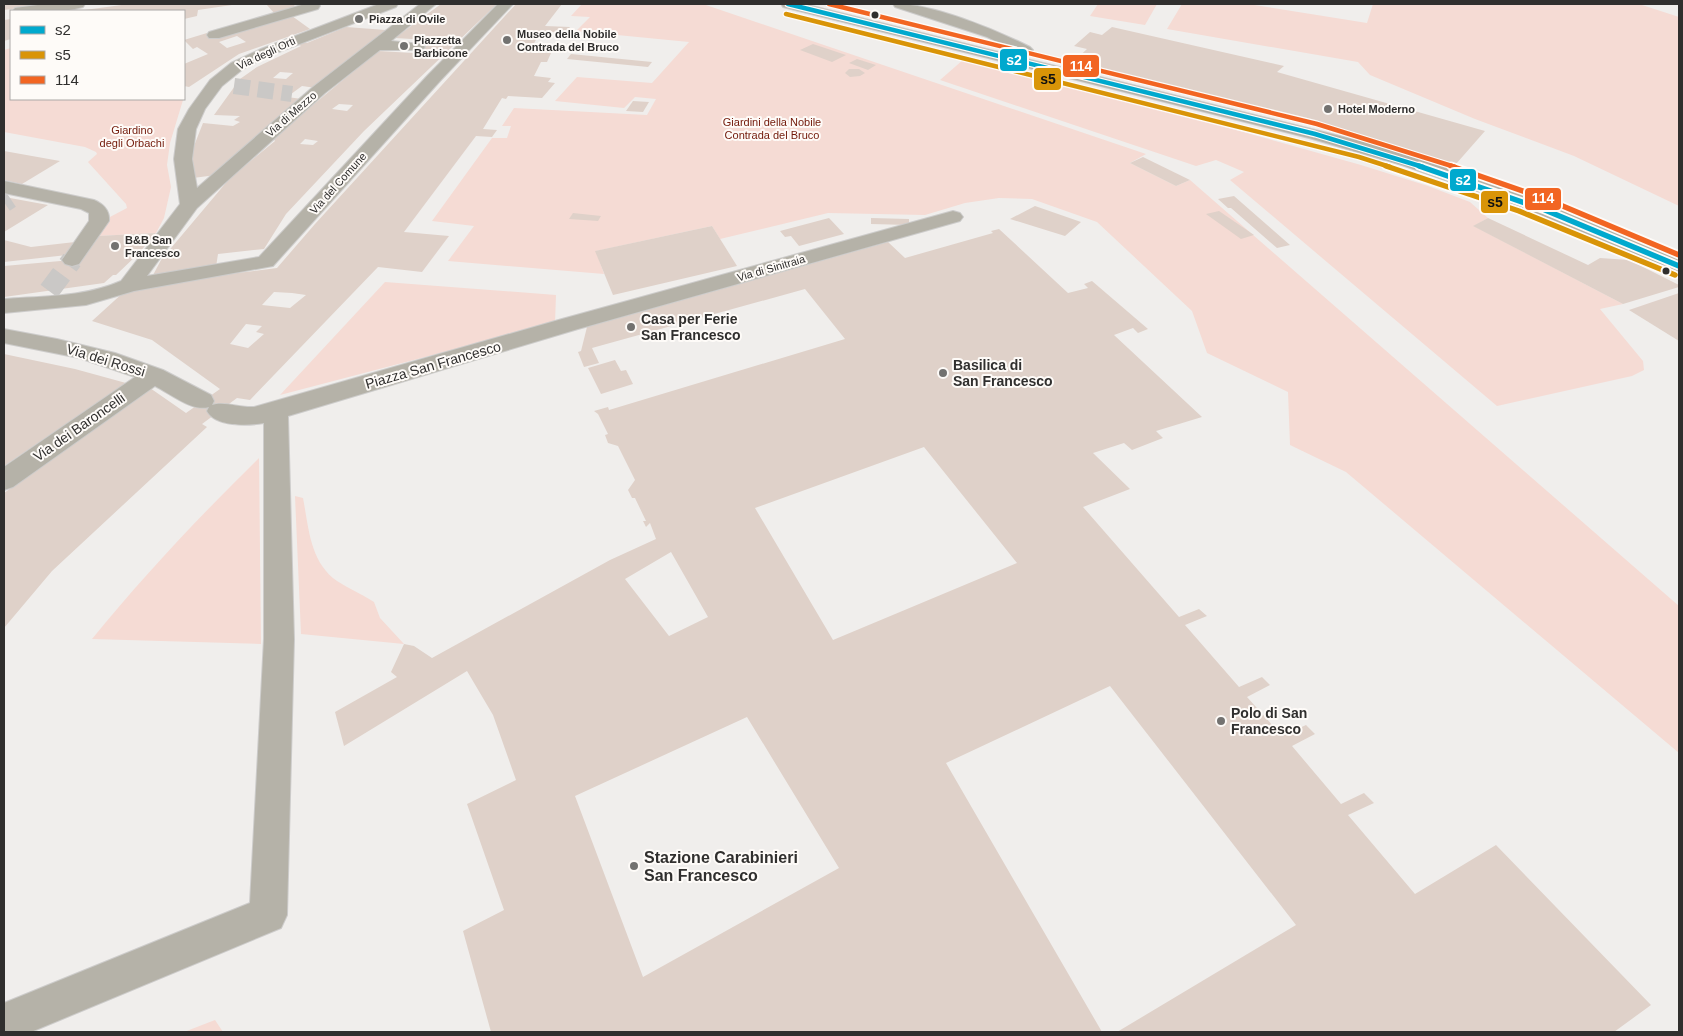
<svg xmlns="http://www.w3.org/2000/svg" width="1683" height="1036" viewBox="0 0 1683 1036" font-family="Helvetica,sans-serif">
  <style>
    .green { fill: #f5dbd4 }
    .building { fill: #dfd1c9; fill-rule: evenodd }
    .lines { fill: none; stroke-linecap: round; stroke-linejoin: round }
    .minor-tunnel-far1 { stroke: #cac8c6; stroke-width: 16; stroke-dasharray: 16 8; stroke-linecap: butt }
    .minor-tunnel { stroke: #cac8c6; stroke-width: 21; stroke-dasharray: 21 11; stroke-linecap: butt }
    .minor-casing { stroke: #cdcccb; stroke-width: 2 }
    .minor { fill: #b5b2a8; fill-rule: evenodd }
    .bus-1-far1-casing { stroke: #fefbf8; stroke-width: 7 }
    .bus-1-casing { stroke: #fefbf8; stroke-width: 9 }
    .bus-2-far1-casing { stroke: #fefbf8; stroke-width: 7 }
    .bus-2-casing { stroke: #fefbf8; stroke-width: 9 }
    .bus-3-far1-casing { stroke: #fefbf8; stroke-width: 7 }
    .bus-3-casing { stroke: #fefbf8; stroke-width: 9 }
    .bus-1-far1 { stroke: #00a9ce; stroke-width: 4.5 }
    .bus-1 { stroke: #00a9ce; stroke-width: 5.5 }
    .bus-2-far1 { stroke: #d99407; stroke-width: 4.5 }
    .bus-2 { stroke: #d99407; stroke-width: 5.5 }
    .bus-3-far1 { stroke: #f26522; stroke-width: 4.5 }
    .bus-3 { stroke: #f26522; stroke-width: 5.5 }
    .bus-dot { fill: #302f2e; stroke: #fefbf8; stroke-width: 2 }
    .poi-dot { fill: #737270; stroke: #fefbf8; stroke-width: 2 }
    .labels { text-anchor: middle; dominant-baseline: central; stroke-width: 4; stroke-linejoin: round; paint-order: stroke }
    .far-poi-label { font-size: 11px; font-weight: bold; fill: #302f2e; stroke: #fefbf8; text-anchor: start }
    .far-street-label { font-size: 11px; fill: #302f2e; stroke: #fefbf8 }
    .far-park-label { font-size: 11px; fill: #721909; stroke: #fefbf8 }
    .poi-label { font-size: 14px; font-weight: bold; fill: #302f2e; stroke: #fefbf8; text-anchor: start }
    .street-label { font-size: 14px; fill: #302f2e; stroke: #fefbf8 }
    .near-poi-label { font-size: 16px; font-weight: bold; fill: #302f2e; stroke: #fefbf8; text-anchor: start }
    .line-badge { stroke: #fefbf8; stroke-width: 2 }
    .badge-label { font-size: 14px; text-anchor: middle; font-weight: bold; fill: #fff }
    .pale-badge-label { font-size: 14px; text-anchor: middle; font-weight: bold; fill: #111 }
  </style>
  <rect width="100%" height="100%" fill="#f0eeec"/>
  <g class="green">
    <polygon points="582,4 703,4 1146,154 1130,163 1176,186 1190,180 1679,606 1679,753 1346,472 1290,445 1288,392 1207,353 1192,311 1097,222 1032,199 999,198 965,203 925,215 828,213 720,239 712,226 596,251 604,274 448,261 474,226 432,221 492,138 507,138 511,126 502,126 514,108 647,115 656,99 635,97 624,108 555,101 577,77 652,83 689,42 576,31 590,17 571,16"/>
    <polygon points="1098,4 1157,4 1145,25 1090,16"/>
    <polygon points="1182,4 1248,4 1367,23 1373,4 1639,4 1679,17 1679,206 1574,156 1475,119 1370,75 1358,62 1167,29"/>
    <polygon points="11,48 11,99 177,99 183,100 170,143 167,165 171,187 164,218 156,233 97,236 108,218 127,208 126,204 88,162 97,154 96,152 85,147 4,132 4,50"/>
    <polygon points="964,59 1229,128 1361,165 1428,186 1470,202 1488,218 1474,226 1623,304 1600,309 1643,361 1644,370 1632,376 1497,406 1230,180 1244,172 1216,160 1196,166 940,80"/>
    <polygon points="385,282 556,295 555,323 280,395"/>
    <path d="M259 458 261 644 92 639C144 575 200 516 259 458Z"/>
    <path d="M295 496 303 498C309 529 310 562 337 581 349 589 362 594 374 602L380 618 404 644 301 634Z"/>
    <polygon points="215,1020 223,1032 184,1032"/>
  </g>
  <g class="building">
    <polygon points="4,4 45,4 45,5 4,10"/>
    <polygon points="129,4 232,4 232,5 198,10 197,16 184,19 184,11 77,11"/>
    <polygon points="266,4 293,4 298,9 275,14"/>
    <path d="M441 4H497L364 131 286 214 264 249 218 254 216 267 152 277 161 260 230 178 275 141 273 138 378 51 413 53 428 40 395 38ZM339 104 353 105 347 111 332 109ZM305 139 318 141 313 145 300 144Z"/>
    <path d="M516 4H562L545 26 570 27 565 33 541 31 529 52 551 53 547 62H541L534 76 551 78 548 82 555 83 542 98 508 96 506 99 502 98 483 129 497 130 492 137 476 136 404 232 449 236 422 272 378 267 250 400 237 398 202 424 207 427 52 571 4 628V493L150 388 186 413 220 389 152 340 92 321 125 291 221 275 277 268 315 224ZM274 292 292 293 306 295 290 308 262 305ZM246 324 262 326 256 332 264 334 248 348 230 344Z"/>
    <path d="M292 16 310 29 239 54 189 87 184 86V64L208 54 197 47 193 49 184 40 207 33 213 37ZM237 36 246 42 227 48 219 42Z"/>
    <polygon points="11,19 11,39 4,41 4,20"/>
    <path d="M346 27 386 30 316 88 302 86 287 97 302 99 254 138 216 175 193 178 192 146H194L203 123 233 126 240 122 234 120 240 116 214 115 240 79 257 67 301 46 297 44 302 42 307 43ZM280 72 293 73 286 79 273 78Z"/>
    <polygon points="1112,27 1284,66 1277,72 1485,131 1456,164 1325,126 1327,125 1299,118 1298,120 1072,63 1087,49 1074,46 1090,32 1102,35"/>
    <polygon points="813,44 846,55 832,62 800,50"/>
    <polygon points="571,54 652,62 648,67 567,59"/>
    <polygon points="857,59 876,65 868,70 849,63"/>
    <polygon points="849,69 859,69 865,73 860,76 850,77 845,73"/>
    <polygon points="633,101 649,102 643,112 626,111"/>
    <polygon points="4,151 60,161 22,184 4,180"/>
    <polygon points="1143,157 1190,180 1176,186 1130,163"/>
    <polygon points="4,196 10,198 48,205 4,232"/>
    <polygon points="1234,196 1290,245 1277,248 1231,208 1228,208 1218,199"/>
    <polygon points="1035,206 1081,222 1065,236 1010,219"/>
    <polygon points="1219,211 1254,235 1241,239 1206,214"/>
    <polygon points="573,213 601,216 598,221 569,219"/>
    <polygon points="829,218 844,234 799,246 791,236 785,237 780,231"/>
    <polygon points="871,218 909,219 909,225 871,224"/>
    <polygon points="1488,218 1588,265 1600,258 1629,260 1679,285 1679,287 1623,304 1473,226"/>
    <polygon points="712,226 737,266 613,295 595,251"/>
    <path d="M999 229 1068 293 1088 288 1084 284 1092 281 1148 329 1138 333 1133 328 1114 335 1202 417 1156 431 1163 438 1132 450 1124 443 1093 453 1130 489 1083 507 1179 617 1199 609 1207 616 1185 625 1239 687 1262 677 1270 685 1247 697 1282 736 1306 725 1315 734 1292 746 1341 804 1364 793 1374 803 1348 815 1415 894 1496 845 1651 1005 1614 1032H1117L1296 925 1110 686 946 763 1102 1032H491L463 931 504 910 467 804 516 780 493 715 467 671 344 746 335 712 397 677 391 672 404 644 414 646 432 658 610 560 656 539 650 523 646 527 643 521H646L635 498H632L628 490 635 480 618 446 608 443 605 435 608 434 598 414 594 411 608 407 609 410 845 339 805 289 592 348 599 363 584 367 578 352 581 351 587 327 888 242 905 258 993 233 991 231ZM924 447 1017 563 833 640 755 508ZM671 552 708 617 669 636 625 579ZM747 717 839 868 643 977 575 796Z"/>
    <polygon points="156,233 138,254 116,275 113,275 104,283 4,297 4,266 83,259 97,236"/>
    <polygon points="4,240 31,247 75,242 67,255 4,262"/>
    <polygon points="1679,293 1679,341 1629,310"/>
    <polygon points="4,354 75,369 126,383 4,466"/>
    <polygon points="615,360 621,371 626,370 633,384 601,394 588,368"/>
  </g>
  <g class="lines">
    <polyline class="minor-tunnel-far1" points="234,86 292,94"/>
    <g class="minor-tunnel">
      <polyline points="4,202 10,198"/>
      <polyline points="49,291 72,260"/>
    </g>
    <g class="minor-casing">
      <g id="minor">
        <path d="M45 4H85L83 7C61 13 35 12 13 11L15 8Z"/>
        <polygon points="305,4 319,4 320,6 318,9 219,38 209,38 207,35 209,32"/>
        <path d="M379 4H398L396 7 271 55 243 69 222 86 205 109 196 129 192 159 197 188 313 87 420 4H436L391 41 422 44 425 47 422 50H380L325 93 197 208 147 276 259 257 428 75 498 4H513L440 81 273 266 134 291 86 305 4 313V299C43 296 85 297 121 281L180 204 174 159 178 129 189 109 210 80 231 63 261 49Z"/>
        <polygon points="781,4 804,4 1368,143 1507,188 1597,223 1679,258 1679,272 1493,197 1402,165 1309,138 783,7"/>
        <path d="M893 4C930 2 996 30 1030 47L1033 50 1030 53H1020L987 37 895 7Z"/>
        <path d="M4 181 94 200C103 204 110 210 109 221L79 264 72 266 65 264 62 260 89 221V213L81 209 4 193Z"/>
        <path d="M953 211 960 213 963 217 960 221 578 329 288 416 294 639 287 915 281 928 31 1032H4V1003L250 903 264 639V423C247 426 216 427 207 411L209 407C192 412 171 394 155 386L13 487 4 490V467L135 377 79 358 4 343V329L57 339 115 353 163 370 211 395 214 401 212 405C224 401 240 408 254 407L562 319Z"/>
      </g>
    </g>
    <use href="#minor" class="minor"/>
    <g class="bus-1-far1-casing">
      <polyline id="bus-1-far1" points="788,4 1315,134 1423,167"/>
    </g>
    <g class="bus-1-casing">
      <polyline id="bus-1" points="1419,166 1545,210 1679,266"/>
    </g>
    <g class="bus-2-far1-casing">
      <polyline id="bus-2-far1" points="786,14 1359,157 1390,167"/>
    </g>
    <g class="bus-2-casing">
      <polyline id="bus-2" points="1386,166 1519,211 1675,275"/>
    </g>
    <g class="bus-3-far1-casing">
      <polyline id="bus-3-far1" points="829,4 1317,124 1455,167"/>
    </g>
    <g class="bus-3-casing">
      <polyline id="bus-3" points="1451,166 1546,199 1679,255"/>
    </g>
    <use href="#bus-1-far1" class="bus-1-far1"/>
    <use href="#bus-1" class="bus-1"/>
    <use href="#bus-2-far1" class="bus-2-far1"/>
    <use href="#bus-2" class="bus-2"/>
    <use href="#bus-3-far1" class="bus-3-far1"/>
    <use href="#bus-3" class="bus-3"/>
  </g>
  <g class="bus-dot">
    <circle cx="875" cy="15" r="4.5"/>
    <circle cx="1666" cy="271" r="4.5"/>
  </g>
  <g class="poi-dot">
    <circle cx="359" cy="19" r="5"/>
    <circle cx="507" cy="40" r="5"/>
    <circle cx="404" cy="46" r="5"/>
    <circle cx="1328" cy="109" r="5"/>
    <circle cx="115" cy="246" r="5"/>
    <circle cx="631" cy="327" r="5"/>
    <circle cx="943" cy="373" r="5"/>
    <circle cx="1221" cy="721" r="5"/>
    <circle cx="634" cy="866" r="5"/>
  </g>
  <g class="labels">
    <g class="far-poi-label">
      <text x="369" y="19">Piazza di Ovile</text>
      <text x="517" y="34">Museo della Nobile<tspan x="517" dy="13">Contrada del Bruco</tspan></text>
      <text x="414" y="40">Piazzetta<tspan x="414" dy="13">Barbicone</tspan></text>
      <text x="1338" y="109">Hotel Moderno</text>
      <text x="125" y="240">B&amp;B San<tspan x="125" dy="13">Francesco</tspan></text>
    </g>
    <g class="far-street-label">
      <text transform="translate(266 53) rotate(-25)">Via degli Orti</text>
      <text transform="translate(291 114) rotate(-41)">Via di Mezzo</text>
      <text transform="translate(338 183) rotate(-48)">Via del Comune</text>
      <text transform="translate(771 268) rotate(-16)">Via di Sinitraia</text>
    </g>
    <g class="far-park-label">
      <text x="772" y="122">Giardini della Nobile<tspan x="772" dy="13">Contrada del Bruco</tspan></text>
      <text x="132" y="130">Giardino<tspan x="132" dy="13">degli Orbachi</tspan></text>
    </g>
    <g class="poi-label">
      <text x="641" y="319">Casa per Ferie<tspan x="641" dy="16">San Francesco</tspan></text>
      <text x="953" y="365">Basilica di<tspan x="953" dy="16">San Francesco</tspan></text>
      <text x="1231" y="713">Polo di San<tspan x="1231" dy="16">Francesco</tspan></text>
    </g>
    <g class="street-label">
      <text transform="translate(106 360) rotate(17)">Via dei Rossi</text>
      <text transform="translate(433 365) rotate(-16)">Piazza San Francesco</text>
      <text transform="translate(79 427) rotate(-35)">Via dei Baroncelli</text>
    </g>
    <g class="near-poi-label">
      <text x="644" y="857">Stazione Carabinieri<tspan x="644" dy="18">San Francesco</tspan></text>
    </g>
  </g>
  <g class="line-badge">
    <rect x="999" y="48" width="29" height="24" rx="5" fill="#00a9ce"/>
    <rect x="1062" y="54" width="38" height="24" rx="5" fill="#f26522"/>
    <rect x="1033" y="67" width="29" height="24" rx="5" fill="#d99407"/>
    <rect x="1449" y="168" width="28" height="24" rx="5" fill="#00a9ce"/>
    <rect x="1524" y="187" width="38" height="24" rx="5" fill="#f26522"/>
    <rect x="1480" y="190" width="29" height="24" rx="5" fill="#d99407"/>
  </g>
  <g class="badge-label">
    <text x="1014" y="65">s2</text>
    <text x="1081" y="71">114</text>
    <text x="1463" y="185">s2</text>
    <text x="1543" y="203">114</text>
  </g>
  <g class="pale-badge-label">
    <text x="1048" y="84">s5</text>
    <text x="1495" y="207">s5</text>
  </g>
  <rect width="1683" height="1036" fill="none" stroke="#302f2e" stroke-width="10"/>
  <rect x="10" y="10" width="175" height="90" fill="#fefbf8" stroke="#aca9a7"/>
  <rect x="20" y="26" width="25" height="8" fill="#00a9ce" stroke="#aca9a7"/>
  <text x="55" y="35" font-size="15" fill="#302f2e">s2</text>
  <rect x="20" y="51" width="25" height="8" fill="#d99407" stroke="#aca9a7"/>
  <text x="55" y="60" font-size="15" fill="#302f2e">s5</text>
  <rect x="20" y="76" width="25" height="8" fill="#f26522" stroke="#aca9a7"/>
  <text x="55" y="85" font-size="15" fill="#302f2e">114</text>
</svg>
